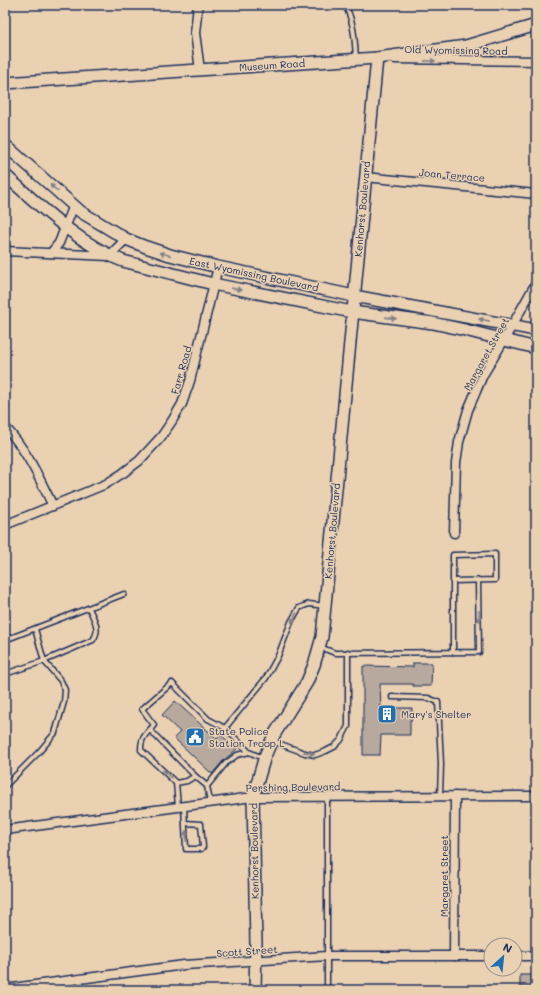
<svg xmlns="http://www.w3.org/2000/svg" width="541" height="995" viewBox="0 0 541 995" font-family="Mali,sans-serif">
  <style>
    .building { fill: #b7a99d; stroke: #1b2f5e }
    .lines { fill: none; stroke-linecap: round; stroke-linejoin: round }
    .lane-casing { stroke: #1b2f5e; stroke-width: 7 }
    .street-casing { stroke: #1b2f5e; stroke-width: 11 }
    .secondary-casing { stroke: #1b2f5e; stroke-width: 14 }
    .lane { stroke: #ead1b2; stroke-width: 4 }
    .street { stroke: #ead1b2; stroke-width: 8 }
    .secondary { stroke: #ead1b2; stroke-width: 11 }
    .oneway { fill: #828088 }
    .labels { text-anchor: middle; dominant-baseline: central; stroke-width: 3; stroke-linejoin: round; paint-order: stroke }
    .street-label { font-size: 10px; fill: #1b2f5e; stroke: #ead1b2 }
    .poi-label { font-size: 10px; fill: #1b2f5e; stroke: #ead1b2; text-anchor: start }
  </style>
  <rect width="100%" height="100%" fill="#ead1b2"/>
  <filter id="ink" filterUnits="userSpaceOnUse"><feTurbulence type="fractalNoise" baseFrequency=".025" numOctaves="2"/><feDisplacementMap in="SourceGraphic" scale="8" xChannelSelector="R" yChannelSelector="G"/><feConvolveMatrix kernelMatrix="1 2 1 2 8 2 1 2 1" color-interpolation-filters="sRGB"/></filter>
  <g filter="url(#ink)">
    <g class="building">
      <polygon points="413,663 432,663 431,686 413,686 413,684 380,684 381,708 412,708 412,720 410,720 410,735 381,735 380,755 363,755 363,666 413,667"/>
      <polygon points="175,701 217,739 221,735 237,749 223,761 212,774 174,738 180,732 162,715"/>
      <rect x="520" y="975" width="16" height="12"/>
    </g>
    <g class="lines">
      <g class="lane-casing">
        <g id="lane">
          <path d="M345 5C354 21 355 41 356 59"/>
          <polyline points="453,581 495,580 495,554 453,555 453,652"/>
          <path d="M35 629 44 661 93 640C101 629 94 620 89 608"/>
          <polyline points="5,640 124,594"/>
          <polyline points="320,647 335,653 479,652 478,581"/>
          <polyline points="5,674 44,661 61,681 65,690 64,702 55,733 39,752 5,786"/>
          <polyline points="392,697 428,698 438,702 441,764 440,796"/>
          <polyline points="225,728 266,678 278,656 291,622 299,608 309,604 325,606"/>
          <polyline points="150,730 195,776 207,786"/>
          <polyline points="272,741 305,753 315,755 326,751 334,747 341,740 348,726 348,652"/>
          <polyline points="176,783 187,781 195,776"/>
          <polyline points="210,802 207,786 226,763 237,755 249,752"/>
          <path d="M178 806 176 783 141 750C141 736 146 735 154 725L142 709 172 683 208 719 225 728 249 752 263 758"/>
          <polyline points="184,806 186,849 201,849 203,847 201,824 185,823"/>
          <polyline points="327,987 327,797"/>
        </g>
      </g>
      <g class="street-casing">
        <g id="street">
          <polyline points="198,5 195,33 200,70"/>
          <polyline points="395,59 536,61"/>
          <polyline points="365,177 536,194"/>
          <polyline points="5,251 109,256 126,239"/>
          <polyline points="51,253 59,243 74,205"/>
          <path d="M5 427C27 450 39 478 53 506"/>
          <polyline points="5,525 106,484 123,473 139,461 161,437 172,421 182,404 190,381 218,267"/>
          <polyline points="454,533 456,463 459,442 468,410 483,375 504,340 536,283"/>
          <polyline points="5,830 253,797 536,796"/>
          <polyline points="454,956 455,796"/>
          <polyline points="515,956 536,956"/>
          <polyline points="5,989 184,965 327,956 491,956"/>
        </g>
      </g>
      <g class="secondary-casing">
        <g id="secondary">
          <polyline points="5,83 377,58 466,46 536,25"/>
          <polyline points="5,145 81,212 126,239 146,247 170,255 218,267 354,296 536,330"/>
          <path d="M5 175C39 205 80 245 123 261L213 284 352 312 433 323 465 330 536 348"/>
          <polyline points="255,990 256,944 253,797 265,756 274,735 307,682 314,665 322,637 377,58"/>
        </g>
      </g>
      <use href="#lane" class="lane"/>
      <use href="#street" class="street"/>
      <use href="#secondary" class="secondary"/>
    </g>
    <defs><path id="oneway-solid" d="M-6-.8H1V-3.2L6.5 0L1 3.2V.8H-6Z"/></defs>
    <g class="oneway">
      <use href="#oneway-solid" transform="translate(430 61) rotate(1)"/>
      <use href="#oneway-solid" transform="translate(54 188) rotate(-139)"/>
      <use href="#oneway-solid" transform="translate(165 254) rotate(-162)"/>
      <use href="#oneway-solid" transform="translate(236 289) rotate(11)"/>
      <use href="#oneway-solid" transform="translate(391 318) rotate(8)"/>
      <use href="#oneway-solid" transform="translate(484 320) rotate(-169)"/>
      <use href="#oneway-solid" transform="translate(479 616) rotate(89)"/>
      <use href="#oneway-solid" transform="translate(294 618) rotate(117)"/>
      <use href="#oneway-solid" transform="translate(309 753) rotate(10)"/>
      <use href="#oneway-solid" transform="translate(167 774) rotate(-137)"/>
      <use href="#oneway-solid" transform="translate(186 836) rotate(-92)"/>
    </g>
  </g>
  <defs>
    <g id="building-square" transform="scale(1)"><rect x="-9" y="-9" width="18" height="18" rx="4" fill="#1f6fb2" stroke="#ead1b2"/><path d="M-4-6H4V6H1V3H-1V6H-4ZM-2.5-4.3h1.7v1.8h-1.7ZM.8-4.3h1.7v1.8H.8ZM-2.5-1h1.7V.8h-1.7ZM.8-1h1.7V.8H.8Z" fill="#fff"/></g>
    <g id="civic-square" transform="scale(1)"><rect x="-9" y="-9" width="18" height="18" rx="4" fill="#1f6fb2" stroke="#ead1b2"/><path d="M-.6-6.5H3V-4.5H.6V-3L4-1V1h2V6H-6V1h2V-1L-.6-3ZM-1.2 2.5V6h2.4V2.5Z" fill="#fff"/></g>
  </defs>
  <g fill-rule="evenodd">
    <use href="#building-square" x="387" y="714"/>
    <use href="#civic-square" x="195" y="737"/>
  </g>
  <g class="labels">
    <g class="street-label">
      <text transform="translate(456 50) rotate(1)">Old Wyomissing Road</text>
      <text transform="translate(272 65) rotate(-4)">Museum Road</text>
      <text transform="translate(452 175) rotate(5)">Joan Terrace</text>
      <text transform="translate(362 209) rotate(-85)">Kenhorst Boulevard</text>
      <text transform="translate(254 274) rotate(12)">East Wyomissing Boulevard</text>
      <text transform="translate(486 354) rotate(-61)">Margaret Street</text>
      <text transform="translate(181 370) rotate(-74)">Farr Road</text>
      <text transform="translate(332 531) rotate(-85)">Kenhorst Boulevard</text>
      <text transform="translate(293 787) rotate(-1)">Pershing Boulevard</text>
      <text transform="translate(254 851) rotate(-91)">Kenhorst Boulevard</text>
      <text transform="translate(444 876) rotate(-90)">Margaret Street</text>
      <text transform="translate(247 951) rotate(-4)">Scott Street</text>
    </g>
    <g class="poi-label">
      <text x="401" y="714">Mary's Shelter</text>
      <text x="209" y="731">State Police<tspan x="209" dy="12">Station Troop L</tspan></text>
    </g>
  </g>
  <rect width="541" height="995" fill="none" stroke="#ead1b2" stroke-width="20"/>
  <rect x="10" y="10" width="521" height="975" fill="none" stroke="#1b2f5e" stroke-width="1.5" filter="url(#ink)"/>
  <g transform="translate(503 957) rotate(27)"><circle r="19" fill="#ead1b2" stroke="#979090"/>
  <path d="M0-3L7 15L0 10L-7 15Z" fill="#1f6fb2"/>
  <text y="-6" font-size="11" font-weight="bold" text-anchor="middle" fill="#1b2f5e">N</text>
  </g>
</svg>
